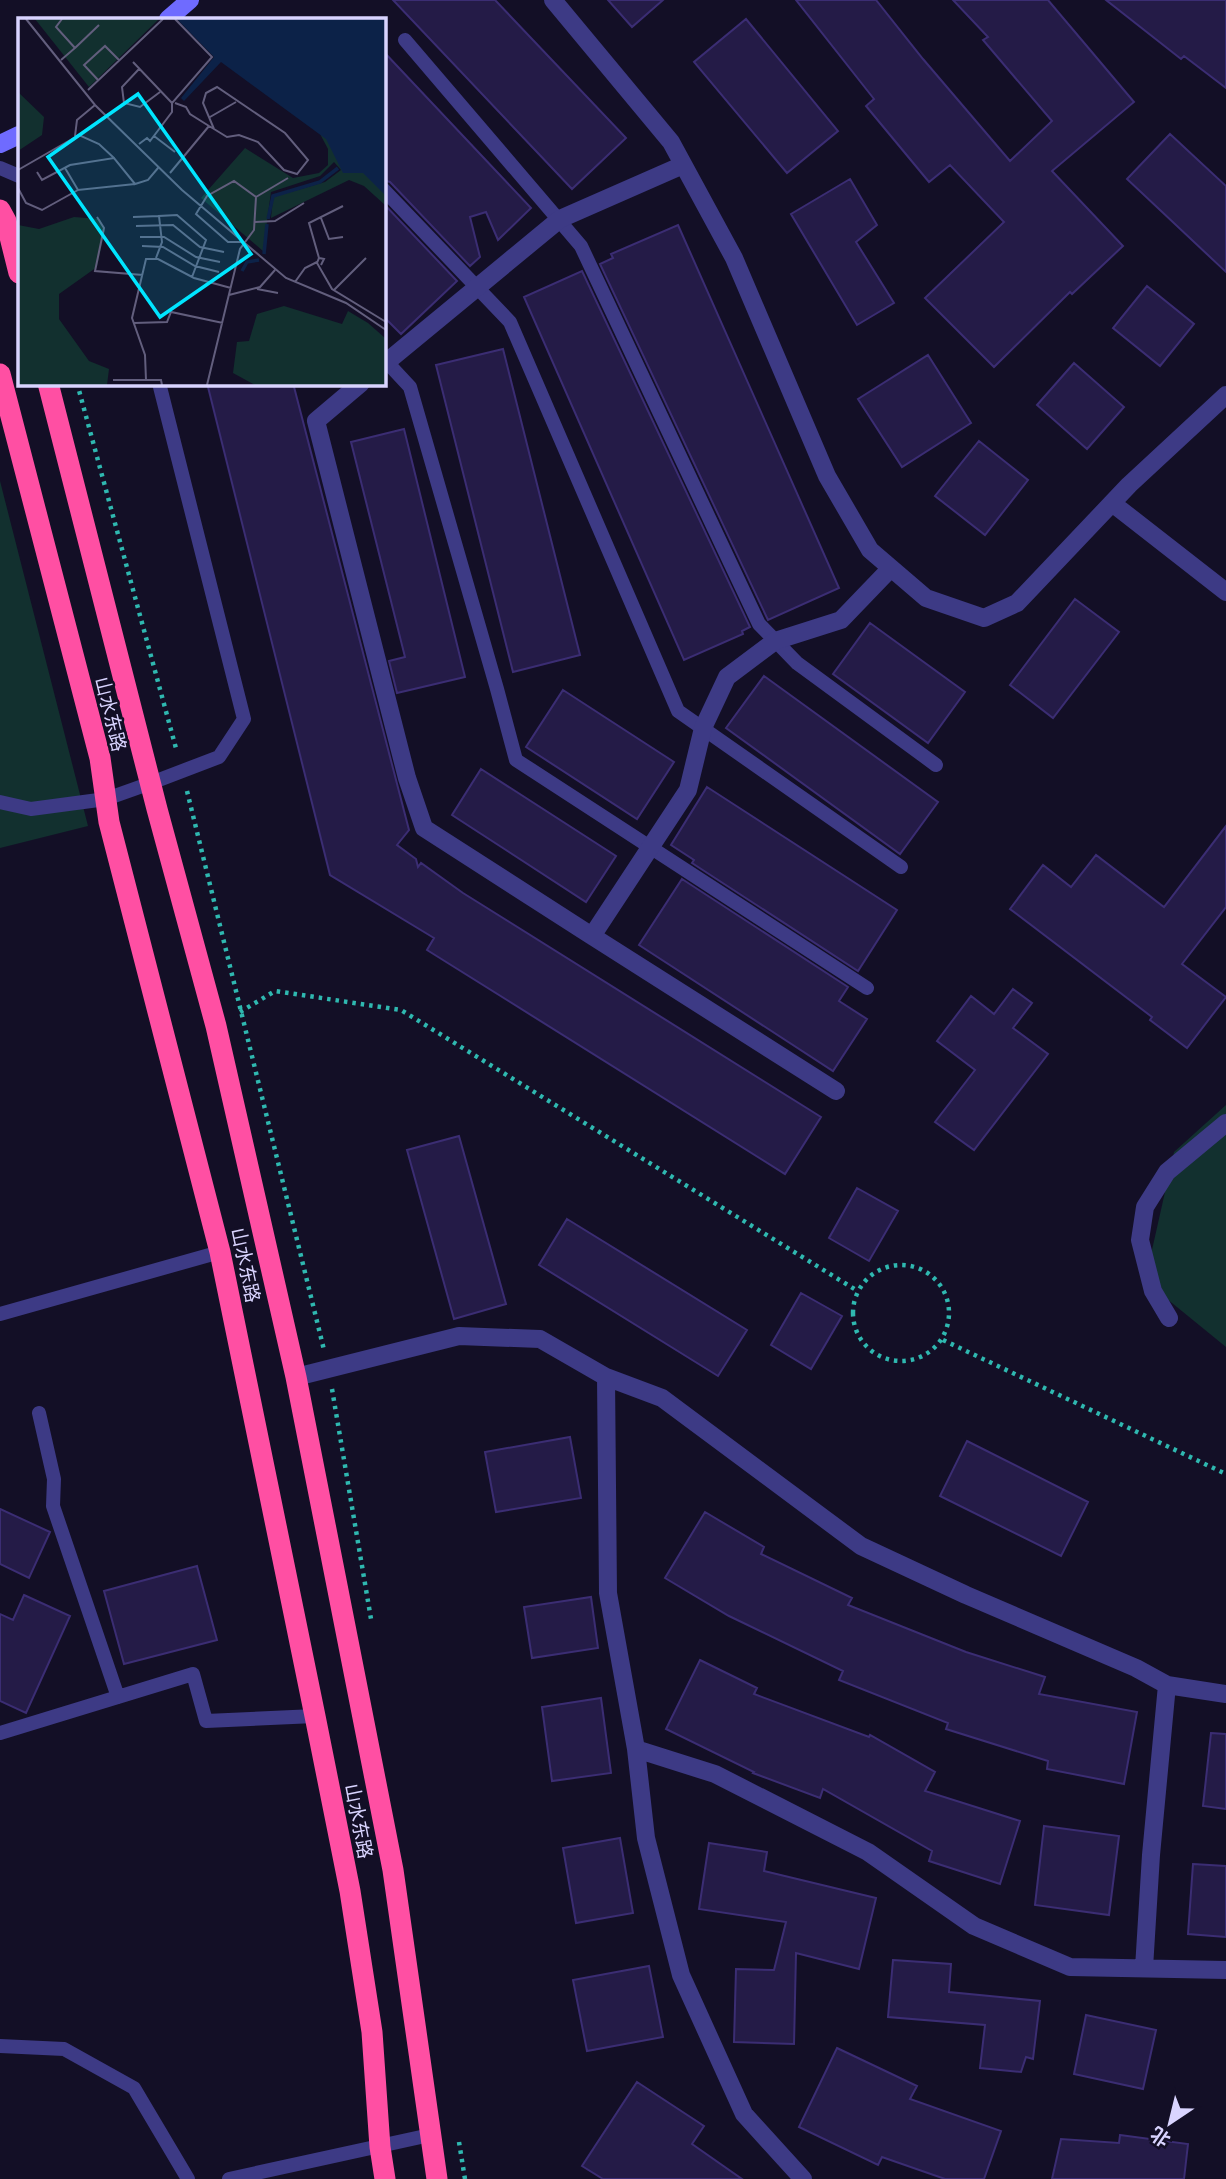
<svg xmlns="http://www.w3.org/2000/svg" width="1226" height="2179" font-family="Barlow,'Noto Sans SC',sans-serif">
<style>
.green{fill:#12302f}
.building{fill:#241b47;stroke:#3b2d73;stroke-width:2}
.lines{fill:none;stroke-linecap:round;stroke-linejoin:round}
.path{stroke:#2fb8b0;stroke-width:4.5;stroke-dasharray:3.5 5;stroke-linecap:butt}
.lane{stroke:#3d3a85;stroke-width:14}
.street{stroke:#3d3a85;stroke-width:18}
.secondary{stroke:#6f6bff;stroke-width:18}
.highway{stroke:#ff4fa3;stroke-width:21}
.labels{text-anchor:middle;stroke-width:5;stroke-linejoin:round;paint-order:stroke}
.street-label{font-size:19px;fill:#d9d4ff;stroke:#130f26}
.inset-river{fill:none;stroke:#0c2248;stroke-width:3.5}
.inset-road{fill:none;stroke:#625e7d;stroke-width:2}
.view{fill:#00e5ff;fill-opacity:0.15;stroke:#00e5ff;stroke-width:3.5}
.inset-edge{fill:none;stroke:#d9d4ff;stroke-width:3.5}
</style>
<rect width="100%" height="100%" fill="#130f26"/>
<path class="green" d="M0 481 88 826 0 848Z
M1226 1105V1347L1145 1281 1174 1152Z"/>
<path class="building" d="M393 0H495L626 138 572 189Z
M608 0H663L632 27Z
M796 0H876L923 59 1010 161 1052 121 983 40 988 37 953 0H1048L1134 102 1052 171 1123 246 1072 294 1070 292 994 367 925 298 1004 222 950 165 929 182 866 106 874 99Z
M1106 0H1226V88L1184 56 1181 59Z
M746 19 838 131 787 173 694 62Z
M383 51 531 208 498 240 486 212 470 217 480 257 470 266 390 182 383 180Z
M1170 134 1226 186V272L1127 179Z
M850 179 877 225 856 242 894 303 857 325 791 214Z
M383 203 457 281 401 334 383 316Z
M678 225 839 588 768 620 600 264 613 258 611 254Z
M582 271 750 627 742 631 743 634 684 660 524 297Z
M1147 286 1194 324 1160 366 1113 328Z
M503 349 580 655 513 672 436 365Z
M928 355 971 423 902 467 858 399Z
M1074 363 1124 407 1087 449 1037 405Z
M207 383H293L409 830 397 845 416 859 418 867 421 863 463 893 821 1117 785 1174 427 950 434 938 330 875Z
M404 429 465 677 397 693 389 661 405 657 351 442Z
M979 441 1028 480 985 535 935 496Z
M1075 599 1119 632 1053 718 1010 685Z
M870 623 965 692 928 743 833 674Z
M764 676 938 802 900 854 726 728Z
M563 690 674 762 637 819 526 747Z
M481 769 616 856 586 902 452 815Z
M707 787 897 910 858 971 692 863 694 860 671 845Z
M1226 826V907L1182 964 1226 997 1187 1048 1150 1020 1152 1017 1010 909 1043 865 1071 887 1096 855 1164 907Z
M682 879 848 987 839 1001 867 1019 833 1071 639 945Z
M1013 989 1032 1003 1013 1028 1048 1054 974 1150 935 1122 975 1070 937 1041 971 996 994 1014Z
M459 1136 506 1304 454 1319 407 1150Z
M857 1188 898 1211 869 1261 829 1238Z
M567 1219 747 1330 718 1376 539 1265Z
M801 1293 842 1316 811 1369 771 1345Z
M570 1437 581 1498 496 1512 485 1452Z
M967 1441 1088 1502 1061 1556 940 1496Z
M0 1509 50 1532 29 1578 0 1564Z
M705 1512 764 1547 761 1554 852 1598 848 1605 966 1652 1045 1677 1039 1694 1137 1712 1124 1784 1047 1769 1048 1761 946 1729 948 1723 839 1680 843 1671 729 1616 665 1578Z
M197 1566 217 1640 124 1664 104 1591Z
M24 1595 70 1616 26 1713 0 1701V1614L13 1620Z
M591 1597 598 1648 532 1658 524 1607Z
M700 1660 757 1688 754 1694 869 1737 870 1735 935 1772 925 1791 1020 1821 1000 1884 929 1861 932 1851 823 1789 820 1798 753 1773 754 1772 666 1729Z
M601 1698 611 1773 552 1781 542 1707Z
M1211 1733 1226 1734V1809L1203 1806Z
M1044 1826 1119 1836 1109 1915 1035 1905Z
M620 1838 633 1913 576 1923 563 1848Z
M709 1843 767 1852 764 1871 876 1898 859 1969 796 1953 794 2044 734 2042 736 1969 774 1970 786 1922 699 1909Z
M1193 1864 1226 1866V1937L1188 1934Z
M893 1960 951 1964 949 1992 1040 2001 1033 2059 1026 2057 1021 2072 980 2068 985 2025 888 2017Z
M649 1966 663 2037 587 2051 573 1980Z
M1086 2015 1156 2030 1143 2089 1074 2074Z
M837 2048 917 2086 910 2099 1001 2131 984 2179H945L882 2157 878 2165 799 2127Z
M637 2082 704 2126 692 2144 742 2179H603L582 2166Z
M1120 2135 1188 2144 1184 2179H1052L1061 2139 1119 2143Z"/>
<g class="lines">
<path class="path" d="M77 383 177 752
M187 791 324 1350
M240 1012 275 991 401 1010 856 1290
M853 1313a48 48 0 1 1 96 0a48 48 0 1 1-96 0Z
M943 1340 1226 1474
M332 1389 371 1619
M459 2142 465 2179"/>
<path class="lane" d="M405 40 581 246 759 624 797 663 936 765
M0 168 19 176
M383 189 510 322 678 711 901 867
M383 358 410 387 497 689 516 760 867 988
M0 802 31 809 106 799 151 783 219 757 244 719 159 383
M0 1314 220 1252
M39 1413 54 1479 53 1506 118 1697
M0 1733 193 1674 206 1721 315 1716
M0 2046 64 2049 134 2088 188 2179
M229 2179 430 2135"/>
<path class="street" d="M553 0 671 142 734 258 827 476 870 550 926 598 984 618 1017 603 1129 485 1226 395
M383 365 560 219 683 165
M361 383 316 421 407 778 424 828 592 936 688 790 703 728 727 677 775 641 841 620 891 568
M1112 503 1226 592
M592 936 836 1091
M1169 1318 1153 1291 1140 1240 1145 1207 1167 1172 1226 1123
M296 1377 459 1336 540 1339 606 1377 608 1593 636 1749 715 1774 868 1852 974 1926 1070 1967 1226 1970
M606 1377 662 1398 861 1546 966 1595 1136 1668 1167 1685 1151 1855 1144 1968
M1167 1685 1226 1694
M636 1749 646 1838 681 1975 744 2114 803 2179"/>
<path class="secondary" d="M168 19 190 0
M0 144 19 135"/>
<path class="highway" d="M0 210 6 221 19 273
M0 374 100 758 109 822 220 1252 315 1716 350 1891 372 2032 380 2147 385 2179
M48 383 157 809 216 1026 296 1377 393 1870 437 2179"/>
</g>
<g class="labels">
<g class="street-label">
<text transform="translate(111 714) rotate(76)" y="7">山水东路</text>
<text transform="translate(246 1265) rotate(78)" y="7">山水东路</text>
<text transform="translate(359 1821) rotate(79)" y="7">山水东路</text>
</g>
</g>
<g transform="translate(18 18)">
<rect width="368" height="368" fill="#130f26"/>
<path d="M17 1H141L71 69ZM367 1V187L346 168 331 162 253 200 255 179 307 164 323 152 316 144 302 158 253 174 245 233 183 180 227 130 275 160 301 155 310 147V131L301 114ZM0 74 26 99 24 117 0 133ZM56 199 82 201 87 212 79 249 41 276V301L71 343 91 351 89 367H0V207L21 211ZM266 288 324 306 330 293 350 305 367 320V367H237L215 355 219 324 231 323 239 296Z" fill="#12302f"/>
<path d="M159 1H367V177L345 155H325L308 121 203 44 166 83 163 80 196 39Z" fill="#0c2248"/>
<path class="inset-river" d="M250 201 255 178 302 164 320 150M246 236 249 206M224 253 229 244 241 242"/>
<path class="inset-road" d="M8 1 77 87 164 172 268 260 328 285 368 312M57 30 81 7M43 42 57 30 38 9 44 1M115 44 154 85M121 51 104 69 106 85 122 89 142 74M81 63 66 47 87 28 102 43M70 72 145 1M157 85 168 89 172 96 191 108 196 111 209 119 221 117 240 124 266 152 279 156 290 142 267 115 199 69 188 75 185 85 196 111M192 99 218 84M57 118 59 102 77 87M136 118 157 134M121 126 129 120 132 123 154 94V85L194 39 157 1M47 150 60 172 117 166M0 152 61 117 81 126 96 140M19 154 24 162 52 147 96 140 117 166 130 162 140 150M152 155 191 108M0 170 8 185 24 192 60 172M238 179 270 160M79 199 86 210 77 253 125 257M115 199 141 198M303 200 311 221 325 219M237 204 257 203 286 185M118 208 155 207 182 229 206 234M122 219H146L178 239 202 244M124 228 145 229 177 248 201 254M138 240 144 224 141 198 159 197 188 222 174 259M301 240 291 205 325 188M303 247 306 241 301 240 299 245 314 271 368 304M277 264 287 250 299 244M239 271 260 275M316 272 348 240M211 277 242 269 257 252M116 305 149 304 153 294 205 305M95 362H128M144 367 143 362H128L127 337 114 300 128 241H140L176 260 213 270M189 367 222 231 236 212 238 179 216 163 189 178 178 196 210 224H224"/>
<path class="view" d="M120 76 233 236 142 299 30 139Z"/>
<rect width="368" height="368" class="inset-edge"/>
</g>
<g transform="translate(1170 2123) rotate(215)" stroke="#130f26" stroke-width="5" paint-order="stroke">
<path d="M0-5L12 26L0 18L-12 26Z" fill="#d9d4ff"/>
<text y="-10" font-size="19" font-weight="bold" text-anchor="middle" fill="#d9d4ff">北</text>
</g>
</svg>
